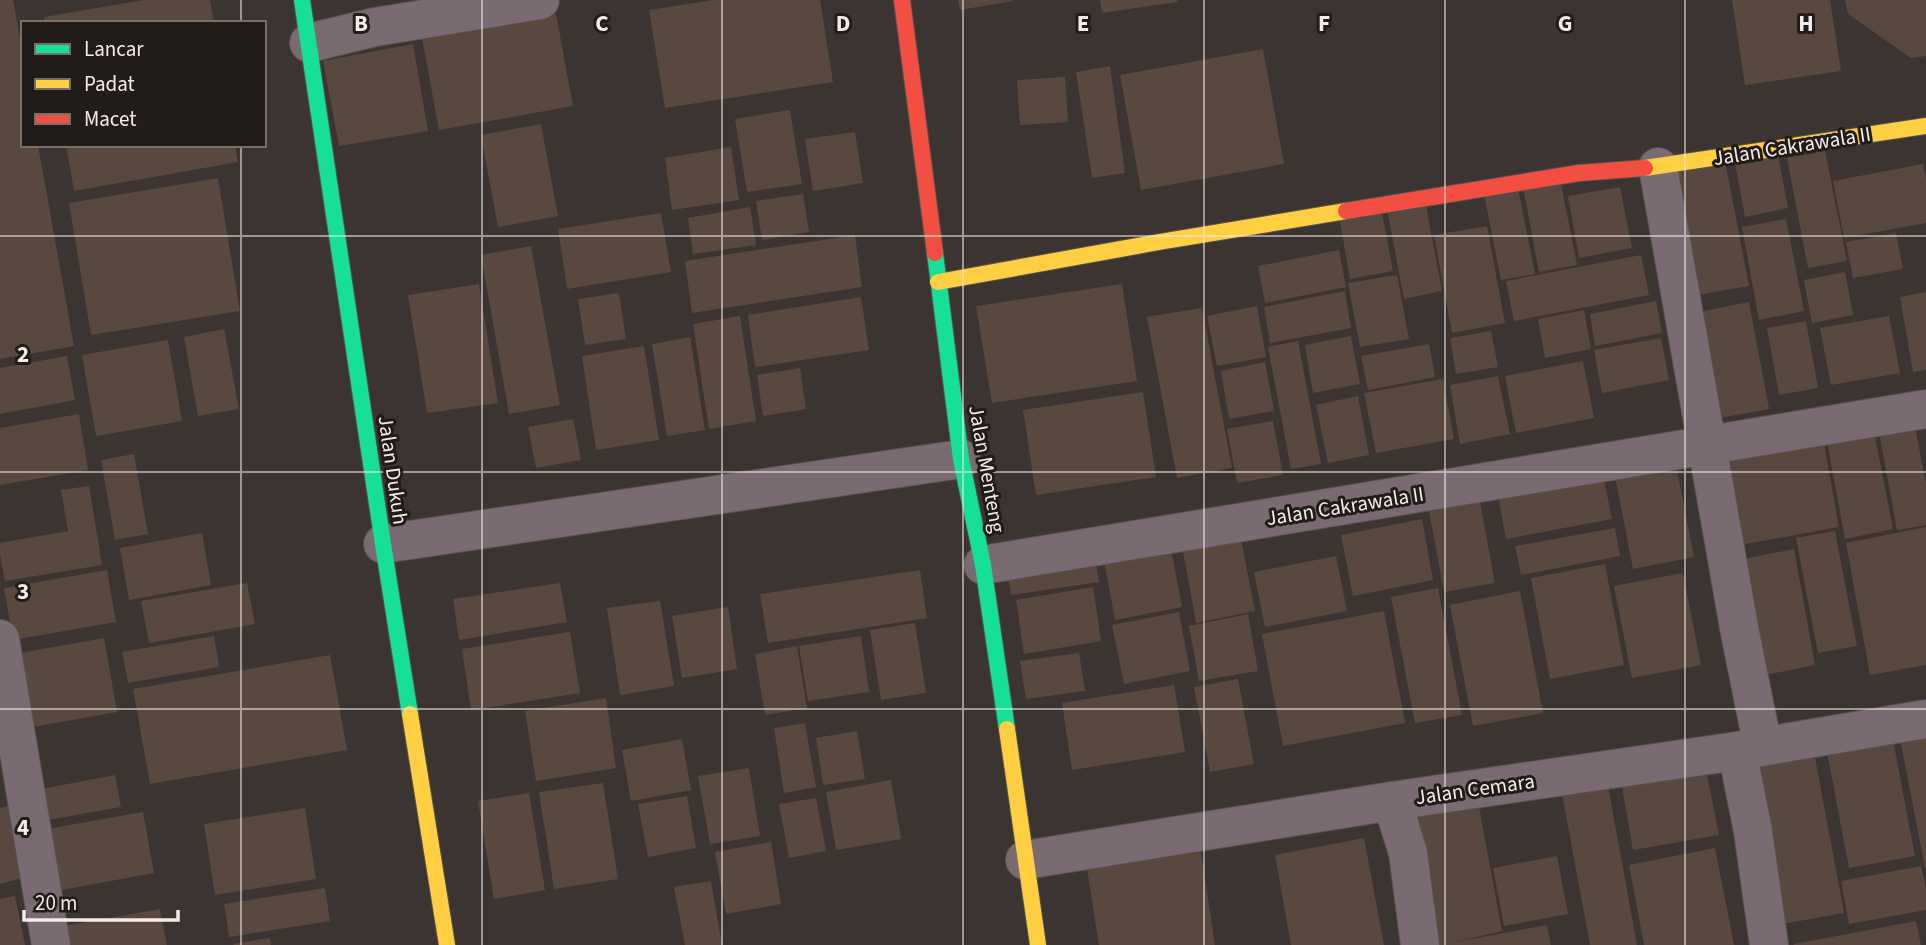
<svg xmlns="http://www.w3.org/2000/svg" width="1926" height="945" font-family="'Source Sans 3',sans-serif">
<style>
.building{fill:#594840}
.lines{fill:none;stroke-linecap:round;stroke-linejoin:round}
.street-casing{stroke:#58524e;stroke-width:40}
.fast-casing{stroke:#58524e;stroke-width:18}
.slow-casing{stroke:#58524e;stroke-width:18}
.jam-casing{stroke:#58524e;stroke-width:18}
.street{stroke:#796b71;stroke-width:38}
.fast{stroke:#16e098;stroke-width:16}
.slow{stroke:#ffcf43;stroke-width:16}
.jam{stroke:#f24e42;stroke-width:16}
.grid{fill:none;stroke:#f3ebe7;stroke-width:2;stroke-opacity:0.55}
.labels{text-anchor:middle;stroke-width:6;stroke-linejoin:round;paint-order:stroke}
.street-label{font-size:21px;fill:#f3ebe7;stroke:#221c19}
.grid-label{font-size:23px;text-anchor:middle;font-weight:bold;fill:#f3ebe7;stroke:#221c19;stroke-width:6;stroke-linejoin:round;paint-order:stroke}
</style>
<rect width="100%" height="100%" fill="#3b3430"/>
<path class="building" d="M0 0H13L23 54V145H38L74 346 0 359Z
M144 0H210L214 23H45L44 17Z
M714 0H820L833 82 665 108 649 10Z
M958 0H1013V1L960 10Z
M1100 0H1177V2L1102 13Z
M1732 0H1830L1841 71 1745 85Z
M1845 0H1926V56L1911 58 1848 14Z
M556 14 573 106 439 130 422 38Z
M413 44 428 131 339 146 323 61Z
M1263 49 1284 164 1141 190 1120 75Z
M1110 66 1125 173 1092 178 1076 72Z
M1065 77 1068 122 1020 125 1017 80Z
M790 110 802 184 747 192 735 119Z
M541 124 558 216 498 227 481 135Z
M855 132 863 183 813 191 805 139Z
M66 145H235L238 162 74 191Z
M731 147 739 200 672 210 665 158Z
M1825 151 1847 261 1808 268 1787 158Z
M1778 155 1788 208 1745 217 1735 164Z
M1725 161 1749 286 1686 297 1662 172Z
M1923 164 1926 178V223L1844 238 1833 181Z
M218 178 240 311 91 335 69 203Z
M1560 179 1577 265 1539 272 1523 186Z
M1620 187 1632 248 1579 258 1568 196Z
M1518 188 1535 274 1501 280 1484 194Z
M803 194 809 232 762 240 756 201Z
M1426 206 1442 291 1404 299 1388 214Z
M750 207 756 245 693 254 688 218Z
M661 213 671 272 567 289 558 229Z
M1382 213 1393 271 1350 279 1340 221Z
M1786 219 1804 311 1759 320 1742 227Z
M1487 226 1505 323 1452 333 1434 235Z
M1896 233 1903 269 1853 278 1846 242Z
M855 235 862 287 692 313 685 261Z
M531 246 560 405 509 414 481 255Z
M1339 250 1346 287 1265 303 1258 266Z
M1641 255 1649 295 1514 321 1506 281Z
M1845 272 1853 315 1812 323 1804 280Z
M1397 275 1409 339 1360 347 1348 283Z
M479 284 498 403 427 413 408 295Z
M1122 284 1137 381 992 403 976 306Z
M1345 291 1351 328 1270 343 1264 307Z
M1926 292V370L1913 372 1900 297Z
M619 293 626 339 585 345 578 299Z
M861 297 869 350 755 367 748 315Z
M1656 301 1662 333 1595 346 1590 314Z
M1749 302 1769 409 1714 419 1694 313Z
M1257 306 1266 357 1217 366 1207 316Z
M1202 308 1232 468 1177 478 1147 317Z
M1584 310 1591 349 1545 358 1538 319Z
M740 316 756 421 709 429 693 324Z
M1889 316 1900 373 1831 385 1820 328Z
M1806 321 1818 388 1779 395 1767 328Z
M224 329 239 409 198 416 184 337Z
M1491 331 1498 367 1456 374 1450 338Z
M1351 336 1360 384 1313 393 1305 345Z
M690 337 705 430 667 436 652 344Z
M1661 338 1669 380 1602 393 1594 350Z
M168 340 182 421 96 436 82 355Z
M1298 341 1321 464 1291 469 1268 347Z
M1429 344 1435 377 1368 390 1361 356Z
M644 346 659 440 596 450 582 356Z
M67 356 75 400 0 414V368Z
M1583 361 1594 418 1516 433 1505 376Z
M1265 362 1274 411 1229 419 1221 371Z
M800 368 806 409 763 416 757 375Z
M1498 376 1510 434 1460 444 1450 385Z
M1443 379 1454 439 1376 453 1364 393Z
M1143 392 1156 477 1036 495 1023 410Z
M1358 396 1369 455 1328 463 1316 405Z
M79 414 88 470 0 485V428Z
M1913 415 1926 485V525L1897 530 1877 421Z
M573 419 581 460 536 468 528 427Z
M1273 421 1283 475 1237 483 1227 429Z
M1872 421 1893 529 1845 539 1825 430Z
M1823 439 1839 527 1735 546 1718 459Z
M134 454 148 534 115 540 101 460Z
M1674 454 1694 557 1633 569 1613 466Z
M1601 465 1612 519 1506 539 1496 484Z
M89 486 102 565 5 581 0 555V543L68 531 61 490Z
M1478 491 1495 583 1444 592 1427 500Z
M1422 519 1433 580 1353 596 1341 535Z
M1238 523 1255 611 1196 623 1180 534Z
M1926 527V665L1870 675 1846 543Z
M1615 528 1620 556 1521 575 1515 546Z
M1835 531 1857 646 1818 653 1796 538Z
M202 533 211 585 129 600 120 548Z
M1169 538 1182 607 1115 620 1102 550Z
M1794 549 1815 665 1750 678 1728 562Z
M1094 550 1099 582 1011 595 1006 563Z
M1336 556 1347 611 1265 627 1254 572Z
M1605 564 1624 665 1550 679 1531 578Z
M107 570 116 622 13 640 4 588Z
M920 570 927 618 768 643 760 594Z
M1683 573 1701 665 1632 678 1614 586Z
M247 583 255 624 149 643 141 601Z
M560 583 567 622 459 640 453 599Z
M1093 587 1101 641 1024 654 1016 600Z
M1438 588 1462 715 1415 723 1391 597Z
M1520 591 1543 713 1473 726 1450 605Z
M660 601 674 686 620 695 607 608Z
M728 607 737 669 682 678 672 616Z
M1384 611 1405 723 1283 746 1262 634Z
M1179 612 1190 671 1124 684 1112 625Z
M1248 614 1258 671 1199 681 1189 626Z
M915 623 926 693 881 700 870 630Z
M570 632 580 693 471 710 462 649Z
M214 636 219 667 128 683 122 652Z
M861 636 869 692 808 701 799 646Z
M104 638 117 712 33 727 20 653Z
M797 646 807 708 765 715 755 654Z
M1079 653 1085 691 1026 699 1020 661Z
M330 655 347 750 150 784 133 689Z
M1238 679 1254 764 1210 772 1194 687Z
M1174 685 1185 752 1072 770 1062 703Z
M606 698 616 768 536 781 525 711Z
M805 723 816 787 784 793 774 728Z
M1926 728V868H1925L1899 733Z
M857 731 865 779 823 785 816 738Z
M682 739 691 790 631 801 622 750Z
M1893 740 1915 856 1849 868 1827 752Z
M1814 752 1844 913 1771 926 1742 765Z
M1705 765 1719 835 1633 850 1621 781Z
M749 768 760 836 710 844 698 776Z
M115 775 121 807 42 821 36 790Z
M891 780 901 839 836 850 826 792Z
M603 783 618 879 554 889 539 792Z
M1608 786 1637 945H1590L1562 794Z
M1476 791 1502 931 1455 942 1547 925 1551 945H1438L1404 804Z
M529 793 545 890 494 899 478 801Z
M687 796 696 848 648 857 638 804Z
M816 798 826 851 789 858 779 804Z
M12 805 30 876 0 884V808Z
M305 808 316 879 215 895 204 824Z
M143 812 154 873 51 892 41 830Z
M1364 838 1384 945H1291L1275 855Z
M771 842 781 904 726 914 715 852Z
M1715 848 1734 945H1644L1629 865Z
M1201 852 1215 945H1099L1087 869Z
M1557 856 1568 914 1504 926 1493 868Z
M1921 866 1926 889V910L1849 924 1841 881Z
M711 881 722 945H685L674 887Z
M325 888 330 921 229 937 224 904Z
M15 896 25 945H0V899Z
M160 909 167 945H56L53 928Z
M1916 921 1921 945H1794V944Z
M270 938 271 945H234L233 944Z"/>
<g class="lines">
<g class="street-casing">
<path id="street" d="M309 43 375 27 540 0
M1658 167 1740 633 1763 747
M383 544 961 459
M983 565 1926 409
M0 639 51 945
M1737 751 1753 831 1769 945
M1392 801 1408 853 1420 945
M1025 860 1392 801 1737 751 1926 719"/>
</g>
<g class="fast-casing">
<path id="fast" d="M302 0 383 544 410 714
M935 253 961 459 983 565 1007 729"/>
</g>
<g class="slow-casing">
<path id="slow" d="M1645 168 1926 126
M938 282 1159 242 1346 211
M410 714 447 945
M1007 729 1038 945"/>
</g>
<g class="jam-casing">
<path id="jam" d="M902 0 935 253
M1346 211 1579 173 1645 168"/>
</g>
<use href="#street" class="street"/>
<use href="#fast" class="fast"/>
<use href="#slow" class="slow"/>
<use href="#jam" class="jam"/>
</g>
<path class="grid" d="M241 0V23M482 0V945M722 0V945M963 0V945M1204 0V945M1445 0V945M1685 0V945M241 145V945M0 236H1926M0 472H1926M0 709H1926"/>
<g class="labels">
<g class="street-label">
<text transform="translate(1792 146) rotate(-9)" y="7">Jalan Cakrawala II</text>
<text transform="translate(987 469) rotate(80)" y="7">Jalan Menteng</text>
<text transform="translate(393 470) rotate(82)" y="7">Jalan Dukuh</text>
<text transform="translate(1345 506) rotate(-9)" y="7">Jalan Cakrawala II</text>
<text transform="translate(1475 789) rotate(-8)" y="7">Jalan Cemara</text>
</g>
</g>
<g class="grid-label">
<text x="361" y="31">B</text>
<text x="602" y="31">C</text>
<text x="843" y="31">D</text>
<text x="1083" y="31">E</text>
<text x="1324" y="31">F</text>
<text x="1565" y="31">G</text>
<text x="1806" y="31">H</text>
<text x="23" y="362">2</text>
<text x="23" y="599">3</text>
<text x="23" y="835">4</text>
</g>
<rect x="21" y="21" width="245" height="126" fill="#221c19" stroke="#766f6b" stroke-width="2"/>
<rect x="35" y="44" width="35" height="10" fill="#16e098" stroke="#766f6b" stroke-width="2"/>
<text x="84" y="56" font-size="21" fill="#f3ebe7">Lancar</text>
<rect x="35" y="79" width="35" height="10" fill="#ffcf43" stroke="#766f6b" stroke-width="2"/>
<text x="84" y="91" font-size="21" fill="#f3ebe7">Padat</text>
<rect x="35" y="114" width="35" height="10" fill="#f24e42" stroke="#766f6b" stroke-width="2"/>
<text x="84" y="126" font-size="21" fill="#f3ebe7">Macet</text>
<path d="M24 910v10h154v-10" fill="none" stroke="#f3ebe7" stroke-width="3.5"/>
<text x="35" y="910" font-size="21" fill="#f3ebe7" stroke="#221c19" stroke-width="5" paint-order="stroke">20 m</text>
</svg>
